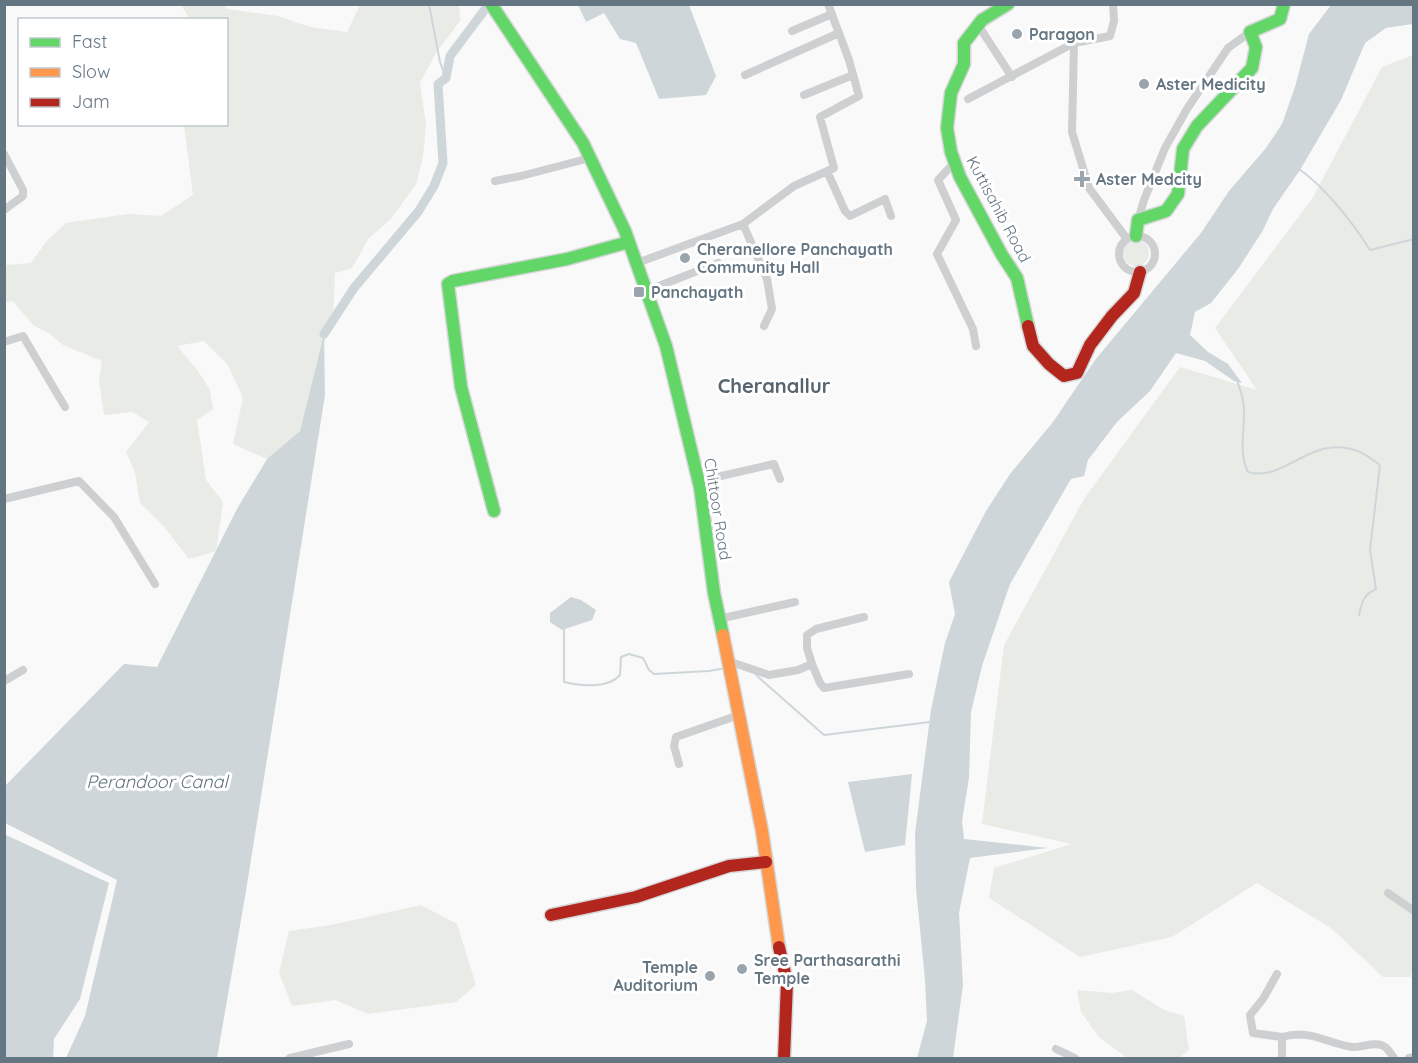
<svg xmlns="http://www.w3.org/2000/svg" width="1418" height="1063" font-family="Quicksand,sans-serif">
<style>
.green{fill:#e8ebe6}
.water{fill:#ced6d9}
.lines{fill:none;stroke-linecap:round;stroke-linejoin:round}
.stream{stroke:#ced6d9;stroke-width:2}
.canal{stroke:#ced6d9;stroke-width:9}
.fast-casing{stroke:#d5d6d7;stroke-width:15}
.slow-casing{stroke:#d5d6d7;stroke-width:15}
.jam-casing{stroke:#d5d6d7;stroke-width:15}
.street{stroke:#cecfd0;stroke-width:8}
.fast{stroke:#63d668;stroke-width:12}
.slow{stroke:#ff974d;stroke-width:12}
.jam{stroke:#b3261e;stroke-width:12}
.poi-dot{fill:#99a4ac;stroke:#fff;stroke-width:2}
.labels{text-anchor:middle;stroke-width:6;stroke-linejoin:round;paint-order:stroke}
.poi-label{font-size:16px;font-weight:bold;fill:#657683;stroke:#fff;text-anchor:start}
.street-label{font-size:16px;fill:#657683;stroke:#fff}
.water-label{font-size:18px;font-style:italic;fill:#60757c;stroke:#fff}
.quarter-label{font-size:20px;font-weight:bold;fill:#57646e;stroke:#fff}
</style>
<rect width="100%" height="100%" fill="#f9f9f9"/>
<path class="green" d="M181 5H224L227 9 278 16 310 27 347 32 360 5H459L460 21 436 53 420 83 426 124 423 157 416 184 391 219 369 238 352 268 335 273 333 320 318 358 300 431 267 459 233 444 243 398 228 365 204 341 177 346 198 371 210 390 213 409 197 420 206 480 223 502 216 551 189 559 166 529 140 503 135 472 126 452 149 422 132 412 104 415 99 380 102 361 63 345 50 334 33 325 13 301 5 302V265L31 263 46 242 66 223 128 214 161 216 193 195 184 125 226 124V20L190 19Z
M1413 55 1414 968 1410 977H1383L1331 928 1257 883 1172 937 1080 957 989 898 994 868 1072 844 982 824 1004 645 1084 499 1180 367 1257 390 1215 328 1312 199 1382 67Z
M1123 253a13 13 0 1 1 26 0a13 13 0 1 1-26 0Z
M421 905 457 924 476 985 456 1002 368 1014 336 1000 292 1006 279 973 289 931 331 925Z
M1077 990 1112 993 1132 990 1164 1010 1184 1016 1189 1050 1179 1058H1127L1099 1037 1081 1012Z"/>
<path class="water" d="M578 5H689L716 76 706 95 659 99 636 43 620 39 604 13 586 22Z
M1331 5H1413V24L1386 28 1365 43 1341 100 1300 170 1273 209 1262 232 1238 269 1211 303 1195 312 1190 335 1208 352 1228 364 1242 383 1234 381 1205 361 1176 353 1150 391 1117 422 1088 460 1084 476 1071 479 1010 584 982 666 971 712 969 778 962 821 964 839 1048 848 970 858 959 913 963 985 953 1058H917L927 1021 925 980 916 888 915 833 931 710 945 643 955 614 949 582 986 511 1010 474 1053 422 1095 360 1201 233 1229 191 1266 148 1282 124 1295 87 1309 34Z
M324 334 325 395 246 891 217 1058H66L85 1016 117 880 5 823V786L124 664 157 667 237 509 267 459 300 431Z
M571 597 581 600 596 610 592 620 562 630 550 622V613Z
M912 774 905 845 865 852 848 782Z
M4 834 109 883 80 999 54 1039 53 1058H5Z"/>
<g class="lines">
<path class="stream" d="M429 4 440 62 446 78
M1299 169C1325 187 1353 223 1370 250L1414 239
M1237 380C1240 389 1244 399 1244 409 1245 429 1238 453 1248 472 1286 483 1311 432 1360 452 1367 455 1374 461 1380 465L1370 550 1376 589C1363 595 1362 602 1359 615
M564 627V682C581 686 608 689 620 675L621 657 629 654 643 658 649 670 654 674 709 671 726 668
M756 675 824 735 930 722"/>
<path class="canal" d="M324 334 354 288 418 212 434 186 443 163 438 84 446 78 450 56 489 4"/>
<g class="fast-casing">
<path id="fast" d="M491 4 583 143 625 231 666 346 700 487 714 593 723 635
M1008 4 982 20 964 43V64L951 93 947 128 951 152 960 177 1002 255 1017 278 1028 326
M1136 236 1138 220 1166 211 1178 194 1183 149 1197 126 1252 68 1256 47 1250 32 1280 19 1284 4
M494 511 461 387 448 284 453 281 567 259 629 242"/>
</g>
<g class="slow-casing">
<path id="slow" d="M723 635 762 831 779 947"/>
</g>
<g class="jam-casing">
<path id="jam" d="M1028 326 1033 346 1049 364 1064 376 1077 373 1090 345 1112 316 1134 293 1140 272
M551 915 636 897 729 866 766 862
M779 947 787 982 784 1058"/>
</g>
<path class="street" d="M1113 4 1114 21 1110 36 1074 43 1072 132 1089 188 1127 239
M978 25 1012 77
M792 31 832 14
M745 75 839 33
M804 95 853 75
M968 99 1074 43
M4 154 23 190V196L4 210
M955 162 938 180 956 220 937 254 973 329 976 346
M827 171 845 211 850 216 885 199 891 216
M495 181 521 176 590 158
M1138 220 1144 200 1165 148 1187 109 1228 48 1250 32
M743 224 767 279 772 309 764 326
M1119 254a18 18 0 1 1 36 0a18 18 0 1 1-36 0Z
M637 263 743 224 794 186 834 168 820 117 859 96 849 60 828 4
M646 291 718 263
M4 342 23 336 65 407
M699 481 774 464 780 479
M4 499 79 481 114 517 155 584
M719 619 795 602
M728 661 769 675 798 670 812 664 807 648V635L816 629 864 617
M812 664 820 683 824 688 909 674
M4 681 23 670
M679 764 674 746 676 737 739 715
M1388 893 1414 911
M1277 974 1263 999 1250 1015 1253 1033 1282 1037
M1056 1049 1075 1058
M290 1058 349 1044
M1282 1058V1037C1311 1029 1326 1043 1352 1047 1361 1048 1372 1042 1381 1045 1387 1046 1391 1054 1394 1058
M1409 1058 1414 1057"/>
<use href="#fast" class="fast"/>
<use href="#slow" class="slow"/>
<use href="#jam" class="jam"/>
</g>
<g class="poi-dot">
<circle cx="1017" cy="34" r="6"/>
<circle cx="1144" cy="84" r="6"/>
<path d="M1079 170h6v6h6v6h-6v6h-6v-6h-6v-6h6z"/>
<circle cx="685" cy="258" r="6"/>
<rect x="633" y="286" width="12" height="12" rx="3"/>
<circle cx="742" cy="969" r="6"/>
<circle cx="710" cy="976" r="6"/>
</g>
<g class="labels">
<g class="poi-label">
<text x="1029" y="40">Paragon</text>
<text x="1156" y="90">Aster Medicity</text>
<text x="1096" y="185">Aster Medcity</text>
<text x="697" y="255">Cheranellore Panchayath<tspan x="697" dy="18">Community Hall</tspan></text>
<text x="651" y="298">Panchayath</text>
<text x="754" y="966">Sree Parthasarathi<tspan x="754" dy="18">Temple</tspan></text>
<text x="698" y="973" text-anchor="end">Temple<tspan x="698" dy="18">Auditorium</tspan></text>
</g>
<g class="street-label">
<text transform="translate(999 209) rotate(62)" y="6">Kuttisahib Road</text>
<text transform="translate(718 509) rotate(81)" y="6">Chittoor Road</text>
</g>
<g class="water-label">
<text x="157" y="788">Perandoor Canal</text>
</g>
<g class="quarter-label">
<text x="774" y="393">Cheranallur</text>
</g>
</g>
<rect width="1418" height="1063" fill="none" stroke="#657683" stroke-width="12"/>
<rect x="18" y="18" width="210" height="108" fill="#ffffff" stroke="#c1c8cd" stroke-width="1.5"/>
<rect x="30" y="38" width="30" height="9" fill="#63d668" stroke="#c1c8cd" stroke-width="1.5"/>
<text x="72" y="48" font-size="18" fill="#657683">Fast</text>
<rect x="30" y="68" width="30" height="9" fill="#ff974d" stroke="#c1c8cd" stroke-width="1.5"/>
<text x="72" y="78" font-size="18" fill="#657683">Slow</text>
<rect x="30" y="98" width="30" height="9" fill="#b3261e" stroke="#c1c8cd" stroke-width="1.5"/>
<text x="72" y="108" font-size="18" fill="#657683">Jam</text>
</svg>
